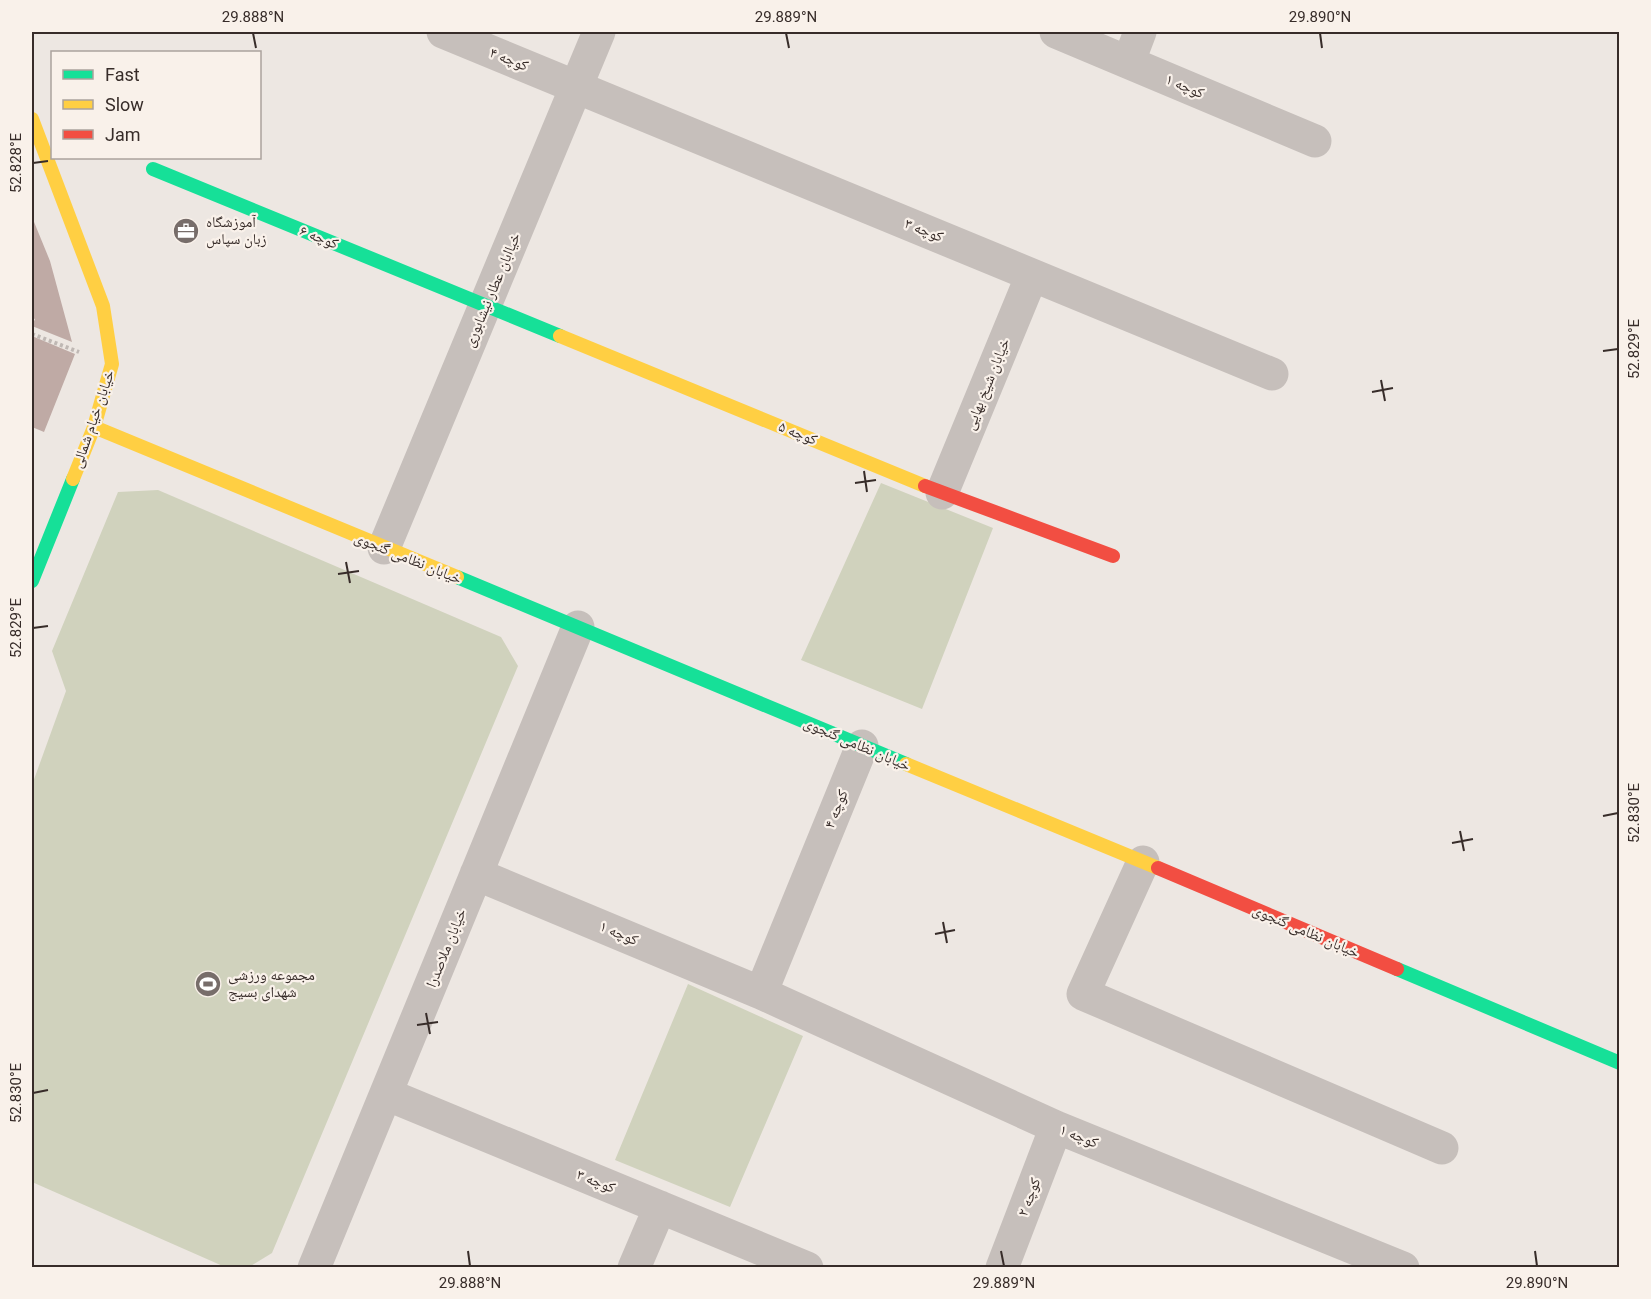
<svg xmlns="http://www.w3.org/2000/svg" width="1651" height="1299" font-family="Roboto,'Noto Naskh Arabic',sans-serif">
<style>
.green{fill:#d0d2bd}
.building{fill:#bfaaa5}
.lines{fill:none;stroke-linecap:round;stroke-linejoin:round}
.path{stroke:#bfb8b4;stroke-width:4;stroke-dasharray:3 3;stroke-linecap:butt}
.street{stroke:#c6bfbb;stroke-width:33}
.fast{stroke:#16e098;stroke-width:14}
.slow{stroke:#ffcf43;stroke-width:14}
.jam{stroke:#f24e42;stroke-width:14}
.ticks{fill:none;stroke:#372c29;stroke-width:2}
.labels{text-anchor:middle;stroke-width:4.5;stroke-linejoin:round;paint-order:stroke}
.street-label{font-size:15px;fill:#372c29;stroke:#f9f1ea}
.poi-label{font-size:15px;fill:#372c29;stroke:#f9f1ea;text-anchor:start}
.neatline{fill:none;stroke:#372c29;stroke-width:2}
.ticks-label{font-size:15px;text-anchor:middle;fill:#372c29}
</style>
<rect width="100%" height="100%" fill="#ede7e2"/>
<path class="green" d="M881 483 993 528 922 709 801 660Z
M158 490 501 637 518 666 272 1253 249 1267H225L32 1182V785L66 691 52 651 118 492Z
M688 984 803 1036 730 1207 615 1160Z"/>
<path class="building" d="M32 217 50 261 72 342 32 326 35 319 32 318Z
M32 336 75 354 44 432 32 427Z"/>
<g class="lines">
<path class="path" d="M32 334 79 352"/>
<path class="street" d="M443 32 1272 374
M1056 32 1315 141
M1129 61 1140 32
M942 493 1032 275
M384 548 599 32
M1143 862 1083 994 1442 1148
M476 874 761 993 1056 1127 1403 1268
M761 993 862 746
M386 1094 807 1268
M314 1268 578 627
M634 1268 660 1207
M1002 1268 1056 1127"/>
<path class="fast" d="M153 169 560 336
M457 577 906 764
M32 581 73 479
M1397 969 1620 1063"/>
<path class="slow" d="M32 119 103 306 112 364 94 427 73 479
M560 336 925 486
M94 427 457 577
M906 764 1158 868"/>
<path class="jam" d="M925 486 1113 556
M1158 868 1397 969"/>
</g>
<path class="ticks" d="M253 33 256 48M786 33 789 48M1320 33 1322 48M33 163 48 161M1603 351 1618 349M1381 380 1385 401M1372 392 1393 388M864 471 867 492M855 483 876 480M346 562 350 583M338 574 359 571M33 628 48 626M1603 816 1618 813M1460 831 1464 851M1452 843 1473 839M943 922 947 943M935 934 955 930M426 1013 430 1034M417 1025 438 1022M33 1093 48 1090M468 1251 470 1266M1001 1251 1004 1266M1535 1251 1537 1266"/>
<defs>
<g id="office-disc" transform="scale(1.35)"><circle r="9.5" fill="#776d6a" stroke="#f9f1ea"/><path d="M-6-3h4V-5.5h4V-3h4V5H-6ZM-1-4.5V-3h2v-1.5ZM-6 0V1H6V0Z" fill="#fff"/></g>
<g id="stadium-disc" transform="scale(1.35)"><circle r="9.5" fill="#776d6a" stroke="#f9f1ea"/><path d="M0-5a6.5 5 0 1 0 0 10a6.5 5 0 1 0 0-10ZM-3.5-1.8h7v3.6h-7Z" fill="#fff"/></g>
</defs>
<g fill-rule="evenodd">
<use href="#office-disc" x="186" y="231"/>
<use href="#stadium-disc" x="208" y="984"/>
</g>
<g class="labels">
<g class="street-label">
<text transform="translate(509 59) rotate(22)" y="5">کوچه ۴</text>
<text transform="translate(1185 86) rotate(23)" y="5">کوچه ۱</text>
<text transform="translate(924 230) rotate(22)" y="5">کوچه ۳</text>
<text transform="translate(319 237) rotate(22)" y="5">کوچه ۶</text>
<text transform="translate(492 290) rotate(-67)" y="5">خیاابان عطار نیشابوری</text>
<text transform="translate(987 384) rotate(-68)" y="5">خیابان شیخ بهایی</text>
<text transform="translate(93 419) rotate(-71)" y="5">خیابان خیام شمالی</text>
<text transform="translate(798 433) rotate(22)" y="5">کوچه ۵</text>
<text transform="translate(408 558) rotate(22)" y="5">خیابان نظامی گنجوی</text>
<text transform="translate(857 744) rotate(23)" y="5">خیابان نظامی گنجوی</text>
<text transform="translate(836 809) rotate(-68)" y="5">کوچه ۴</text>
<text transform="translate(1306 931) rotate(23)" y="5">خیابان نظامی گنجوی</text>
<text transform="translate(619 933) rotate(23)" y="5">کوچه ۱</text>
<text transform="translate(446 948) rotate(-68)" y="5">خیابان ملاصدرا</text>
<text transform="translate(1079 1136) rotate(22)" y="5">کوچه ۱</text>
<text transform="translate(596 1181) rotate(22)" y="5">کوچه ۳</text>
<text transform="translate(1029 1197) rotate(-69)" y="5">کوچه ۲</text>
</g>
<g class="poi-label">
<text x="206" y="227">آموزشگاه<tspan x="206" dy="17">زبان سپاس</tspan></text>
<text x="228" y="980">مجموعه ورزشی<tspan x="228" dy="17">شهدای بسیج</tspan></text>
</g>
</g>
<rect width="1651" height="1299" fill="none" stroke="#f9f1ea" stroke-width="66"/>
<rect x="51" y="51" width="210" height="108" fill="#f9f1ea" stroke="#aba29d" stroke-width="1.5"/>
<rect x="63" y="70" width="30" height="9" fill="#16e098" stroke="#aba29d" stroke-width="1.5"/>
<text x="105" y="81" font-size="18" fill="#372c29">Fast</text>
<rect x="63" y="100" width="30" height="9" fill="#ffcf43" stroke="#aba29d" stroke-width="1.5"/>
<text x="105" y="111" font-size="18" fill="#372c29">Slow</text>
<rect x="63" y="130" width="30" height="9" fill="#f24e42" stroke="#aba29d" stroke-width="1.5"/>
<text x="105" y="141" font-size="18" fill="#372c29">Jam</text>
<rect x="33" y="33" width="1585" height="1233" class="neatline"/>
<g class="ticks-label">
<text x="253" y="22">29.888°N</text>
<text x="786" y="22">29.889°N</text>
<text x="1320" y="22">29.890°N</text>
<text transform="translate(16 163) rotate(-90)" y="5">52.828°E</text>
<text transform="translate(1634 349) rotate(-90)" y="5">52.829°E</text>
<text transform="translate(16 628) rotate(-90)" y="5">52.829°E</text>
<text transform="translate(1634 813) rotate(-90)" y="5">52.830°E</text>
<text transform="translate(16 1093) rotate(-90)" y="5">52.830°E</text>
<text x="470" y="1288">29.888°N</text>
<text x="1004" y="1288">29.889°N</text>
<text x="1537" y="1288">29.890°N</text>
</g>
</svg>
